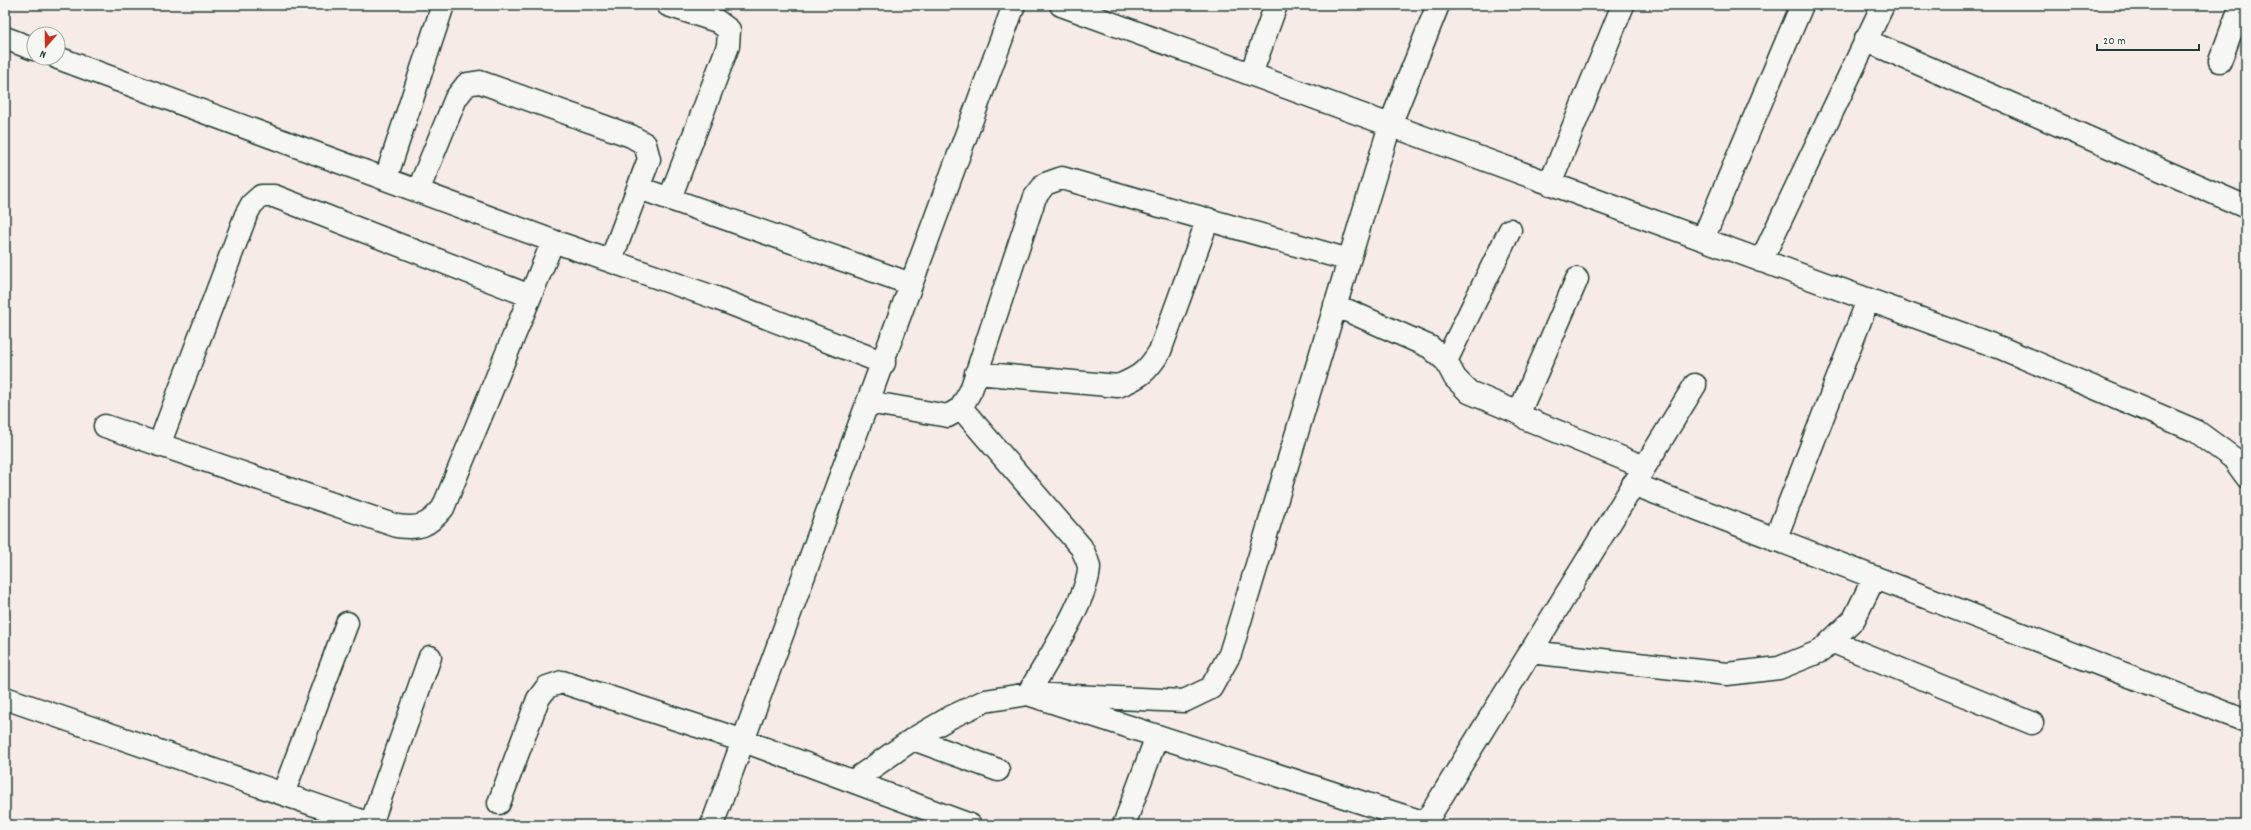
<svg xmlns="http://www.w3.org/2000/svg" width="2251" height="830" font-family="Dekko,sans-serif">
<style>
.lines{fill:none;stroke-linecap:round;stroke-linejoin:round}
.minor-casing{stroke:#1f3d34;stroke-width:25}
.minor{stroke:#f6f6f2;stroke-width:22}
</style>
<rect width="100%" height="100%" fill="#f7ebe7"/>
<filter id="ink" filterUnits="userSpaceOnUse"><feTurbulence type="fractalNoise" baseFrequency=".025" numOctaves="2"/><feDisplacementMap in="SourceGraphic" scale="8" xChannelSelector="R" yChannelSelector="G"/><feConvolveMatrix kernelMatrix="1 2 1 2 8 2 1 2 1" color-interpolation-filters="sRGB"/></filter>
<g filter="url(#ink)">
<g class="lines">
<g class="minor-casing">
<path id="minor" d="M668 5 717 21 729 30 728 46 670 198
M1061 5 2001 348 2196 431 2233 458 2246 476
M5 38 34 49
M1865 40 2246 207
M58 58 553 241 716 298 884 363
M2220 61 2241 5
M1251 74 1276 5
M386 178 443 5
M1550 184 1623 5
M639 188 911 284
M418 191 456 98 467 84 480 82 631 136 645 144 649 159 611 260
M1703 239 1802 5
M1761 261 1883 5
M1577 279 1522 406 1521 414 1527 419 1644 467
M1335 305 1430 347 1446 361 1455 378 1469 392 1521 414
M1446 361 1510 230
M976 373 1118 386C1140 377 1147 372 1160 351L1208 219
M868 402 948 416 961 408 971 390 1035 197 1045 184 1062 178 1349 260
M961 408 1081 547C1084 553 1088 561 1089 567 1089 597 1044 666 1028 694L1425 823
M105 426 397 526C420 529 428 526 443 508L553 241
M159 445 246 215 252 204 261 196H274L530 296
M1633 484 2246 721
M1775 540 1868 300
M1831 641 2032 723
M1530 652 1727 674 1779 668 1821 651 1831 641 1854 619 1874 578
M5 698 373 825
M913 739 998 770
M853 781 913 739 951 717 985 701 1028 694 1184 701 1211 688 1230 654 1390 125 1438 5
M283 794 347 623
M499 803 538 699 547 687 562 682 744 741 970 825
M371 824 430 657
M712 825 1014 5
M1124 825 1157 736
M1424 825 1695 385"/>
</g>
<use href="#minor" class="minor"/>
</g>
</g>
<rect width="2251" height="830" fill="none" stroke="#f6f6f2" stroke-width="20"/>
<rect x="10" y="10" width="2231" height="810" fill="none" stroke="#1f3d34" stroke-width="1.5" filter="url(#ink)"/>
<g transform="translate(46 46) rotate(200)"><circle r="19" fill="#f6f6f2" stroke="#a0aca6"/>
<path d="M0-3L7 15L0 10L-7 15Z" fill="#c8321e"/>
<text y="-6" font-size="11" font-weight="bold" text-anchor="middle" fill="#1f3d34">N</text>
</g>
<path d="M2097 44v6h102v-6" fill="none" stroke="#1f3d34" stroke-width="2"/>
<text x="2103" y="44" font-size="12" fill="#1f3d34" stroke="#f6f6f2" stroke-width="3" paint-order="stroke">20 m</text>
</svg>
